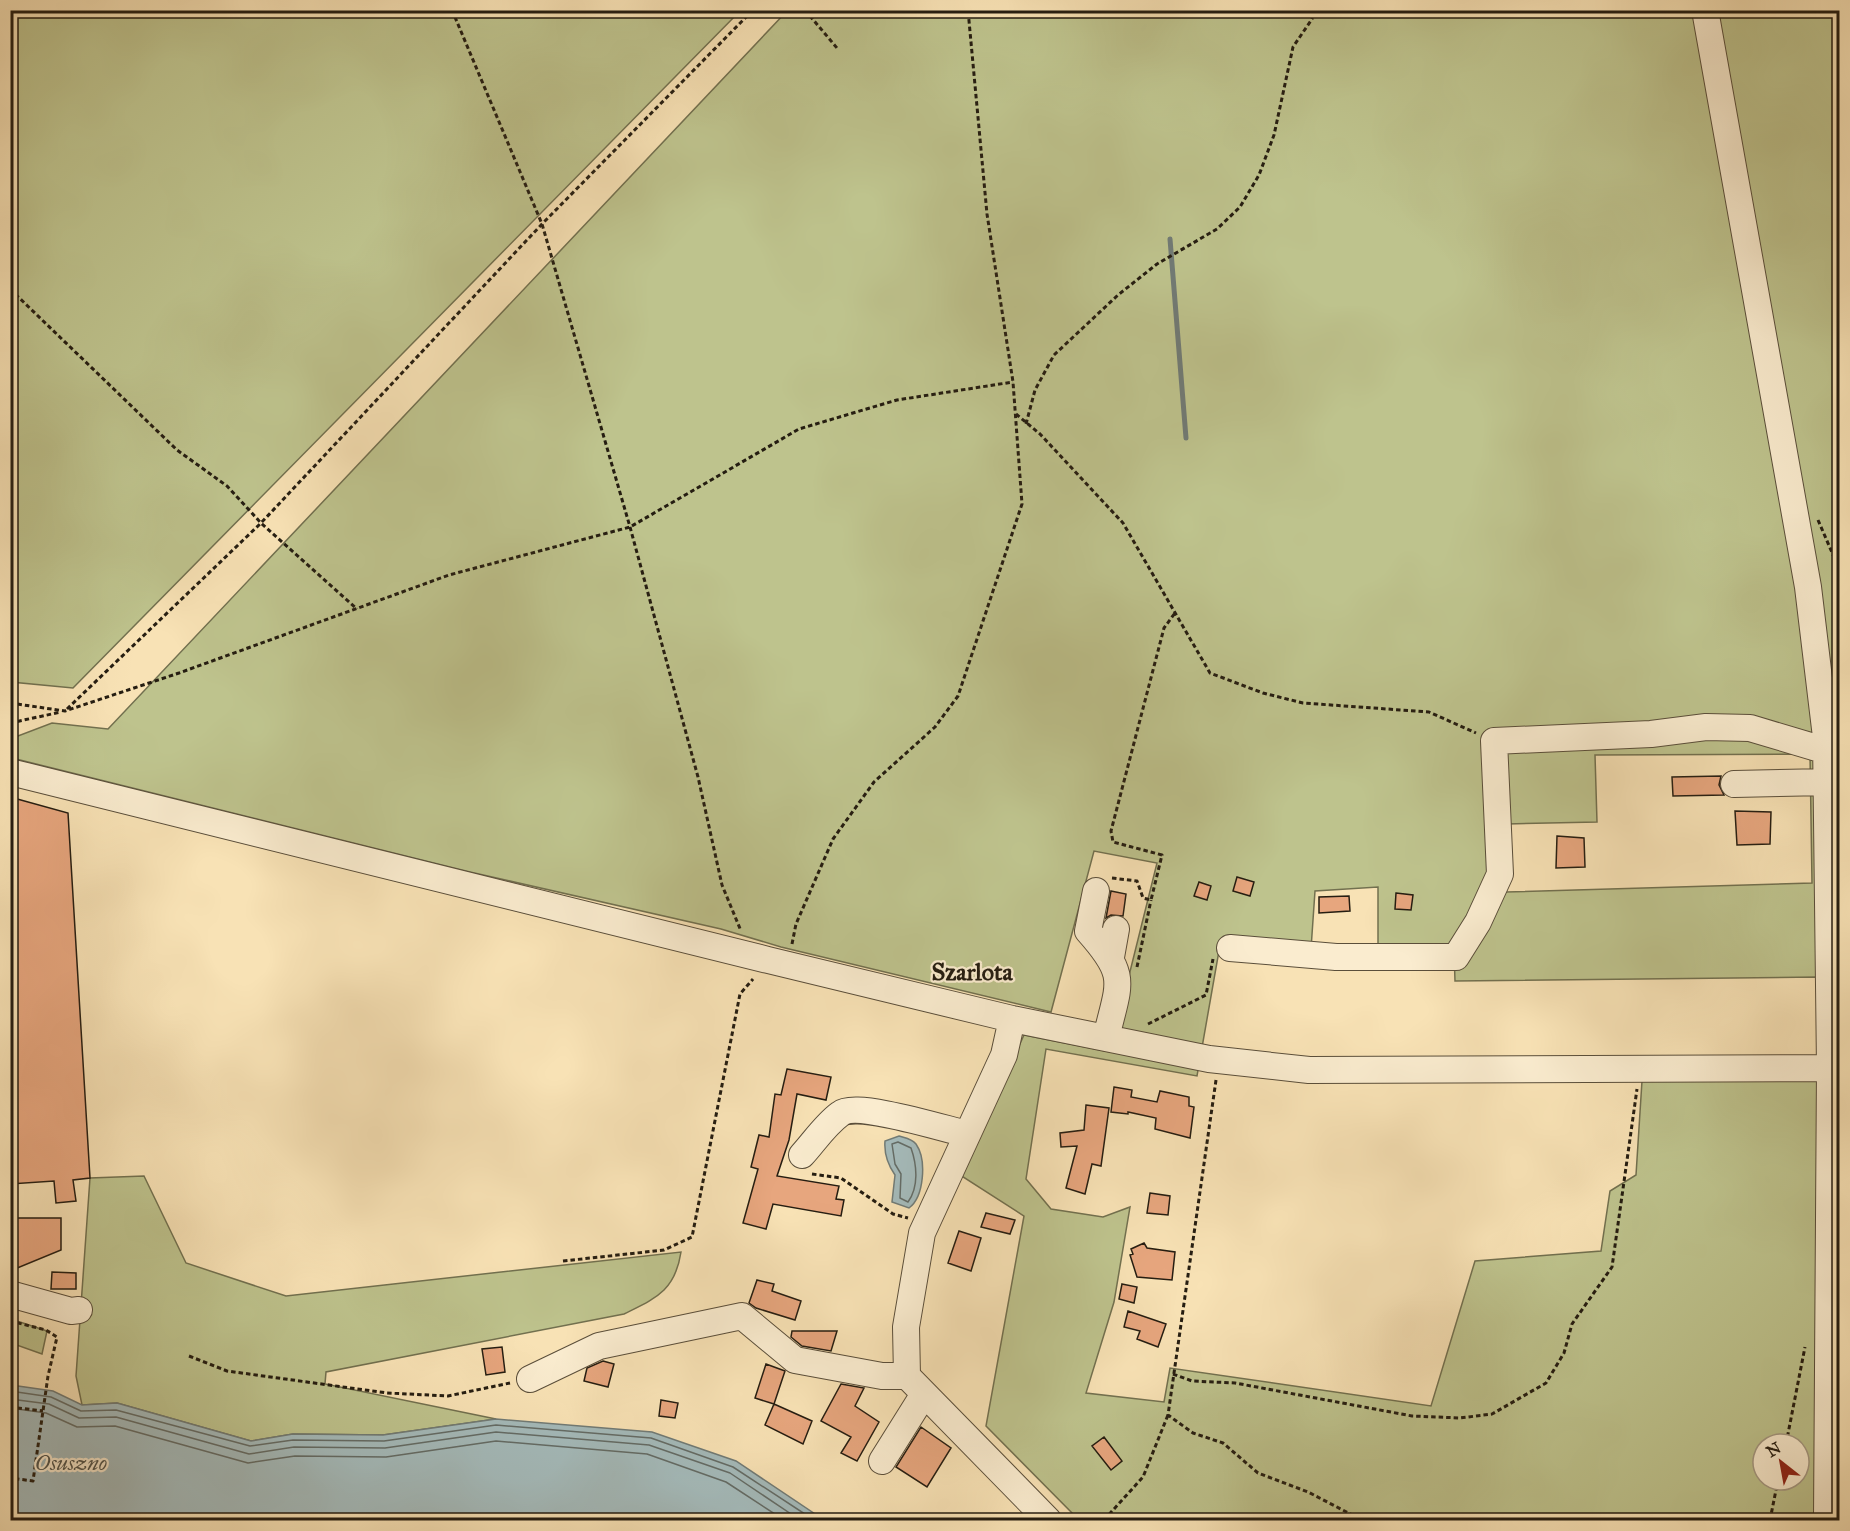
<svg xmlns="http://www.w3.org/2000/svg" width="1850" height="1531" font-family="'IM FELL Great Primer',serif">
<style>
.green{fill:#bec38d;stroke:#72704f;stroke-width:1.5;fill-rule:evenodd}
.water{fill:#a4baba;stroke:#717b76;stroke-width:1.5}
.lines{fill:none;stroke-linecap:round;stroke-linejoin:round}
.shore{stroke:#646c66;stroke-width:1.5}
.stream{stroke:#717b76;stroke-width:5}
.building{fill:#e7a67e;stroke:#251d11;stroke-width:1.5}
.minor-casing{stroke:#5a4e3a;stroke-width:28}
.path{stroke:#251d11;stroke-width:3;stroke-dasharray:4.5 3;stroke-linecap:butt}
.minor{stroke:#faeccf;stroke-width:26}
.labels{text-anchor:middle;stroke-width:4.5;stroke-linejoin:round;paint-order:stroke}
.water-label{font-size:22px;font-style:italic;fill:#51544c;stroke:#faeccf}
.quarter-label{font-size:24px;font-weight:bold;fill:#251d11;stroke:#faeccf}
</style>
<rect width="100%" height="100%" fill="#f8e2b5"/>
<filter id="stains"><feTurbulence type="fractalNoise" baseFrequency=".00333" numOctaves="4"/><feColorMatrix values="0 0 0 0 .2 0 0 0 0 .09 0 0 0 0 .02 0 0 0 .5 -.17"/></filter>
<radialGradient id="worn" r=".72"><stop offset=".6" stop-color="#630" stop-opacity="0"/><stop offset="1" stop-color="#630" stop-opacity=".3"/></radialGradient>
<path class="green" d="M10 11 11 10 740 11 73 688 11 682Z
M787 11H1839V1520H1079L986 1426 1024 1216 960 1175 1024 1035 1110 1052 1157 863 1094 851 1051 1012 781 947 721 929 470 872 12 758 10 739 52 723 108 729ZM1810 754 1812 883 1506 892 1507 824 1597 822 1595 755ZM1378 887V950H1454L1455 981 1817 977 1818 1079 1642 1081 1636 1175 1610 1191 1601 1251 1475 1261 1431 1406 1170 1368 1164 1402 1086 1393 1114 1302 1130 1207 1103 1217 1051 1209 1026 1179 1046 1049 1197 1076 1220 945 1311 949 1315 891ZM1763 1444H1799V1480H1763Z
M144 1176 186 1263 286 1296 681 1252C675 1291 656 1298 624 1314L326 1372 325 1384 496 1419 383 1435 293 1434 251 1441 117 1403 82 1405 76 1376 90 1178Z
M11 1319 47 1331 42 1354 11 1343Z"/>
<path class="water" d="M899 1136C905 1138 911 1138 916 1144 927 1160 924 1197 909 1208L892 1202 895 1175C888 1165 884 1153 885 1141Z
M11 1385 53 1391 82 1405 117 1403 251 1441 293 1434 383 1435 496 1419 652 1432 736 1461 824 1520H11Z"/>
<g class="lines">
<path class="shore" d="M898 1142 911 1148C917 1165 919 1187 908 1202L900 1198 901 1174 895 1164 892 1144Z
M10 1391 51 1397 81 1411 116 1410 250 1446 293 1440 384 1441 496 1425 651 1438 733 1467 814 1520
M10 1399 49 1404 79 1418 116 1417 249 1454 294 1447 385 1448 496 1432 649 1445 730 1473 800 1520
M10 1408 46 1413 77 1427 115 1426 248 1463 295 1456 386 1457 496 1441 647 1454 726 1482 784 1520"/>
<path class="stream" d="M1170 239 1186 438"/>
</g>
<path class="building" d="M1721 776 1719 785 1724 795 1673 796 1672 777Z
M10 797 68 813 90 1178 73 1180 76 1201 56 1203 54 1181 10 1184Z
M1735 811 1771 812 1770 844 1737 845Z
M1557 836 1584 838 1585 867 1556 868Z
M1237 877 1254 882 1250 896 1233 891Z
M1199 882 1211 886 1207 900 1194 896Z
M1111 891 1126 894 1123 916 1111 915 1106 918Z
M1396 893 1413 895 1411 910 1395 909Z
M1349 896 1350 911 1319 913V897Z
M787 1069 831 1077 826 1100 797 1094 789 1140 777 1176 839 1186 836 1199 844 1200 841 1216 773 1204 766 1229 743 1223 758 1169 751 1167 759 1135 769 1137 775 1094 781 1095Z
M1114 1087 1132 1090 1131 1097 1157 1102 1160 1091 1189 1097V1106L1194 1107 1190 1138 1155 1129 1156 1118 1128 1112V1114L1111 1112Z
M1086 1105 1109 1108 1101 1166 1092 1164 1085 1194 1066 1188 1077 1146 1061 1147 1060 1133 1084 1130Z
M1150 1193 1170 1196 1168 1215 1147 1213Z
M986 1213 1015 1220 1010 1234 981 1227Z
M10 1218H61V1250L10 1271Z
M959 1231 981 1238 971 1271 948 1263Z
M1144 1243 1147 1248 1175 1252 1172 1280 1137 1277 1130 1255 1133 1254 1131 1249Z
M52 1272 76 1273V1289H51Z
M757 1280 774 1284 772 1291 801 1301 795 1320 756 1308 749 1303Z
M1122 1284 1137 1287 1134 1303 1119 1299Z
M1128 1311 1166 1324 1158 1347 1137 1339 1140 1331 1124 1327Z
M792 1331H837L831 1351 802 1346 791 1337Z
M502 1347 505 1372 486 1375 482 1349Z
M603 1361 614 1364 608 1387 584 1381 587 1368Z
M766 1364 785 1371 774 1404 755 1398Z
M841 1384 864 1388 855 1406 879 1422 857 1461 841 1453 851 1437 821 1421Z
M661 1400 678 1403 675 1418 659 1416Z
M774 1404 812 1421 803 1444 765 1425Z
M921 1427 951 1448 927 1487 896 1467Z
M1104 1437 1122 1461 1111 1470 1092 1446Z"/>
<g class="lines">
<g class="minor-casing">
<path id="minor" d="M1705 10 1808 587 1826 737 1830 1068 1827 1520
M10 772 768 960 1012 1019 1209 1059 1309 1070 1830 1068
M1734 784 1828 782
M1096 891 1088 931C1129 977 1119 982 1106 1038
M1230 948 1336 957H1456L1478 922 1500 874 1494 741 1651 734 1706 727 1750 728 1827 751
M1111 957 1116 929
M1012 1019 1004 1055 922 1233 906 1327 907 1376 1048 1520
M802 1155C814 1142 825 1125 840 1114 856 1101 945 1129 967 1134
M10 1294 71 1311 79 1310
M530 1379 599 1346 742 1316 795 1360 882 1376H907
M882 1461 924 1394"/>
</g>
<path class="path" d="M452 10 542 224 630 527 698 777 722 885 741 931
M805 10 837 48
M10 289 177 450 227 486 261 523 357 609
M1016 414 1040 434 1123 523 1210 673 1263 693 1303 703 1429 712 1476 733
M1026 424 1035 390 1054 355 1118 295 1157 264 1217 229 1240 207 1259 175 1274 135 1293 47 1312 19 1313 10
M1818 520 1840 571
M10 703 65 711 179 673 449 575 630 527 799 429 897 400 1013 382
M67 709 261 523 542 224 753 10
M10 723 61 712
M1112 878 1137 881 1143 898 1151 900 1162 855 1113 842 1111 831 1164 628 1175 613
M792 944 796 924 833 839 874 782 935 727 958 696 1022 504 1013 382 987 214 968 10
M1137 967 1151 900
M1148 1024 1206 995 1213 959
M1216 1080 1168 1415 1193 1433 1223 1443 1258 1473 1308 1492 1362 1520
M812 1174 841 1178 893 1214 908 1218
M563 1261 664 1250 692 1237 740 994 753 979
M10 1321 46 1330 57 1337 48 1376 33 1481 10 1478
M189 1356 227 1371 387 1393 448 1396 510 1383
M1173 1374 1192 1381 1235 1383 1412 1416 1460 1418 1492 1414 1546 1383 1564 1353 1572 1324 1612 1267 1637 1089
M10 1407 43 1411
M1786 1444 1805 1347
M1104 1520 1143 1477 1168 1415
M1770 1520 1778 1480"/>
<use href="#minor" class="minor"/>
</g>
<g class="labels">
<g class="water-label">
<text x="71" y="1470">Osuszno</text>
</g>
<g class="quarter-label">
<text x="972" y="980">Szarlota</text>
</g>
</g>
<rect width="1850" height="1531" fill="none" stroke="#f8e2b5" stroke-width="36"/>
<rect x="12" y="12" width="1826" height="1507" fill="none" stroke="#251d11" stroke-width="3"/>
<rect x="18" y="18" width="1814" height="1495" fill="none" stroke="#251d11" stroke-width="1.5"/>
<g transform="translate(1781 1462) rotate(329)"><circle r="28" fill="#faeccf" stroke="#a59983" stroke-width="1.5"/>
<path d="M0-4.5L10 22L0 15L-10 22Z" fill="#8f2418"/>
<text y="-9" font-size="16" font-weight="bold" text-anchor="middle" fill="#251d11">N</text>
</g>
<rect width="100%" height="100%" filter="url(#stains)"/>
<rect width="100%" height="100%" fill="url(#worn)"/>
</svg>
